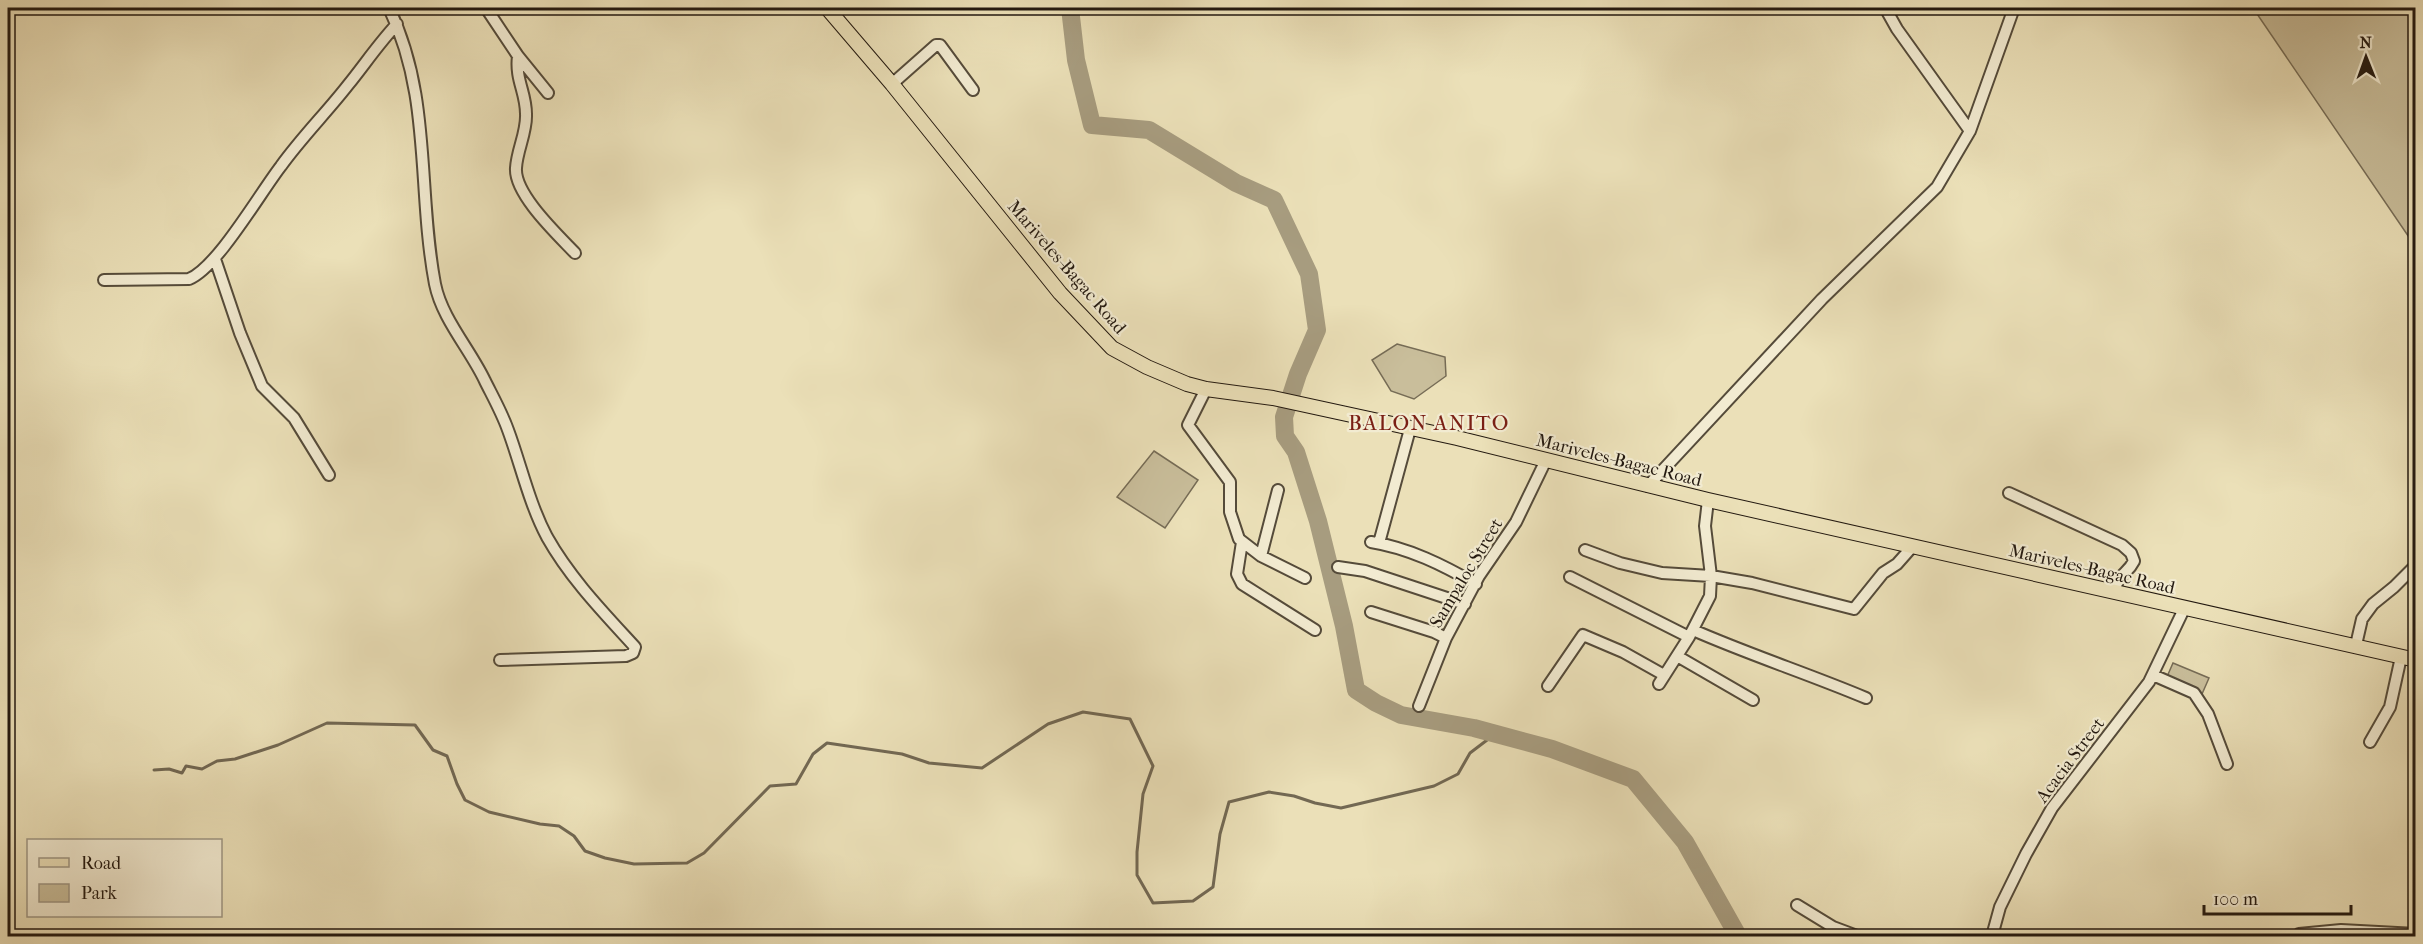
<svg xmlns="http://www.w3.org/2000/svg" width="2423" height="944" font-family="'IM FELL French Canon',serif">
<style>
.green{fill:#c9be9b;stroke:#766c56;stroke-width:1.5}
.lines{fill:none;stroke-linecap:round;stroke-linejoin:round}
.stream{stroke:#726853;stroke-width:3}
.river{stroke:#a79c7f;stroke-width:18}
.minor-casing{stroke:#554b3a;stroke-width:14}
.major-casing{stroke:#231910;stroke-width:16}
.minor{stroke:#f2ebd1;stroke-width:10}
.major{stroke:#ebe0b8;stroke-width:14}
.labels{text-anchor:middle;stroke-width:4.5;stroke-linejoin:round;paint-order:stroke}
.street-label{font-size:18px;fill:#231910;stroke:#f2ebd1}
.quarter-label{font-size:21px;letter-spacing:1.5px;fill:#7a1f14;stroke:#f2ebd1}
</style>
<rect width="100%" height="100%" fill="#ebe0b8"/>
<filter id="stains"><feTurbulence type="fractalNoise" baseFrequency=".00333" numOctaves="4"/><feColorMatrix values="0 0 0 0 .2 0 0 0 0 .09 0 0 0 0 .02 0 0 0 .5 -.17"/></filter>
<radialGradient id="worn" r=".72"><stop offset=".6" stop-color="#630" stop-opacity="0"/><stop offset="1" stop-color="#630" stop-opacity=".3"/></radialGradient>
<path class="green" d="M2253 8H2415V246Z
M1397 344 1445 357 1446 376 1414 399 1391 391 1372 360Z
M1154 451 1198 480 1165 528 1117 497Z
M2173 663 2209 678 2202 694 2166 679Z"/>
<g class="lines">
<path class="stream" d="M154 770 169 769 182 773 186 766 202 769 217 761 235 759 278 745 327 723 415 725 433 750 447 756 457 784 465 800 489 812 540 824 559 826 574 836 585 851 605 858 634 864 687 863 704 853 770 786 796 784 813 754 827 743 902 754 929 763 982 768 1048 724 1083 712 1130 719 1153 766 1143 794 1137 852V875L1153 903 1193 901 1213 887 1220 834 1229 802 1269 792 1294 796 1315 803 1341 808 1434 786 1458 774 1470 753 1495 734"/>
<path class="river" d="M1070 8 1076 60 1092 125 1149 130 1236 183 1274 200 1309 274 1317 330 1298 374 1284 417 1285 436 1296 452 1318 521 1344 626 1356 690 1376 703 1401 715 1474 728 1552 749 1633 779 1685 842 1738 936"/>
<g class="minor-casing">
<path id="minor" d="M389 8C432 97 417 189 435 284 442 319 470 349 485 381 493 397 502 413 508 430 521 465 529 503 547 537 570 578 603 612 635 647L633 653 626 656 500 660
M486 8 518 56 548 93
M1894 8 1888 13 1897 29 1970 131
M518 56C515 80 526 92 526 114 527 132 517 150 516 168 514 194 558 235 575 253
M892 84 936 45H940L973 90
M215 259 240 333 262 386 294 418 329 475
M104 280 189 279C217 268 260 193 281 166 301 138 327 112 348 85 365 64 379 43 397 24
M1206 389 1188 425 1230 482V512L1239 539 1261 556 1305 578
M1648 486 1822 299 1937 187 1970 131 2014 8
M2009 493 2122 545 2131 553 2134 561C2127 575 2119 572 2114 592
M1242 542 1237 574 1242 584 1315 630
M1371 542C1409 548 1443 565 1476 584
M1379 543 1410 429
M1585 550 1620 563 1662 573 1711 576 1752 583 1854 609 1883 573 1897 564 1912 547
M1261 556 1278 490
M1338 567 1365 571 1465 604
M1570 577 1689 637
M1371 612 1434 632 1446 638
M1693 630C1750 655 1809 674 1866 698
M2356 645 2362 619 2373 604 2394 587 2416 565
M1677 656 1753 700
M2153 675 2194 693 2208 714 2227 764
M1659 684 1689 637 1710 596 1711 576 1705 526 1708 500
M1548 686 1583 635 1623 652 1664 675
M1419 706 1446 638 1479 576 1516 522 1546 460
M2370 742 2390 707 2401 657
M1797 905 1833 927 1857 936
M2299 934 2341 930 2416 934
M1992 936 2000 907 2026 854 2052 808 2149 682 2184 609"/>
</g>
<g class="major-casing">
<path id="major" d="M827 8 892 84 1060 293 1112 348 1147 367 1187 384 1206 389 1273 398 1457 438 1708 500 2416 660"/>
</g>
<use href="#minor" class="minor"/>
<use href="#major" class="major"/>
</g>
<g class="labels">
<g class="street-label">
<text transform="translate(1067 267) rotate(49)" y="6">Mariveles-Bagac Road</text>
<text transform="translate(1619 460) rotate(14)" y="6">Mariveles-Bagac Road</text>
<text transform="translate(2092 569) rotate(13)" y="6">Mariveles-Bagac Road</text>
<text transform="translate(1466 573) rotate(-59)" y="6">Sampaloc Street</text>
<text transform="translate(2070 760) rotate(-53)" y="6">Acacia Street</text>
</g>
<g class="quarter-label">
<text x="1429" y="430">BALON ANITO</text>
</g>
</g>
<rect width="2423" height="944" fill="none" stroke="#ebe0b8" stroke-width="30"/>
<rect x="9" y="9" width="2405" height="926" fill="none" stroke="#231910" stroke-width="3"/>
<rect x="15" y="15" width="2393" height="914" fill="none" stroke="#231910" stroke-width="1.5"/>
<rect x="27" y="839" width="195" height="78" fill="#f2ebd1" stroke="#9f9784" stroke-width="1.5"/>
<rect x="39" y="858" width="30" height="9" fill="#ebe0b8" stroke="#9f9784" stroke-width="1.5"/>
<text x="81" y="869" font-size="18" fill="#231910">Road</text>
<rect x="39" y="884" width="30" height="18" fill="#c9be9b" stroke="#9f9784" stroke-width="1.5"/>
<text x="81" y="899" font-size="18" fill="#231910">Park</text>
<g transform="translate(2366 57) rotate(359)" stroke="#f2ebd1" stroke-width="4.5" paint-order="stroke">
<path d="M0-4.5L10 22L0 15L-10 22Z" fill="#231910"/>
<text y="-9" font-size="16" font-weight="bold" text-anchor="middle" fill="#231910">N</text>
</g>
<path d="M2204 905v9h147v-9" fill="none" stroke="#231910" stroke-width="3"/>
<text x="2213" y="905" font-size="18" fill="#231910" stroke="#f2ebd1" stroke-width="4.5" paint-order="stroke">100 m</text>
<rect width="100%" height="100%" filter="url(#stains)"/>
<rect width="100%" height="100%" fill="url(#worn)"/>
</svg>
